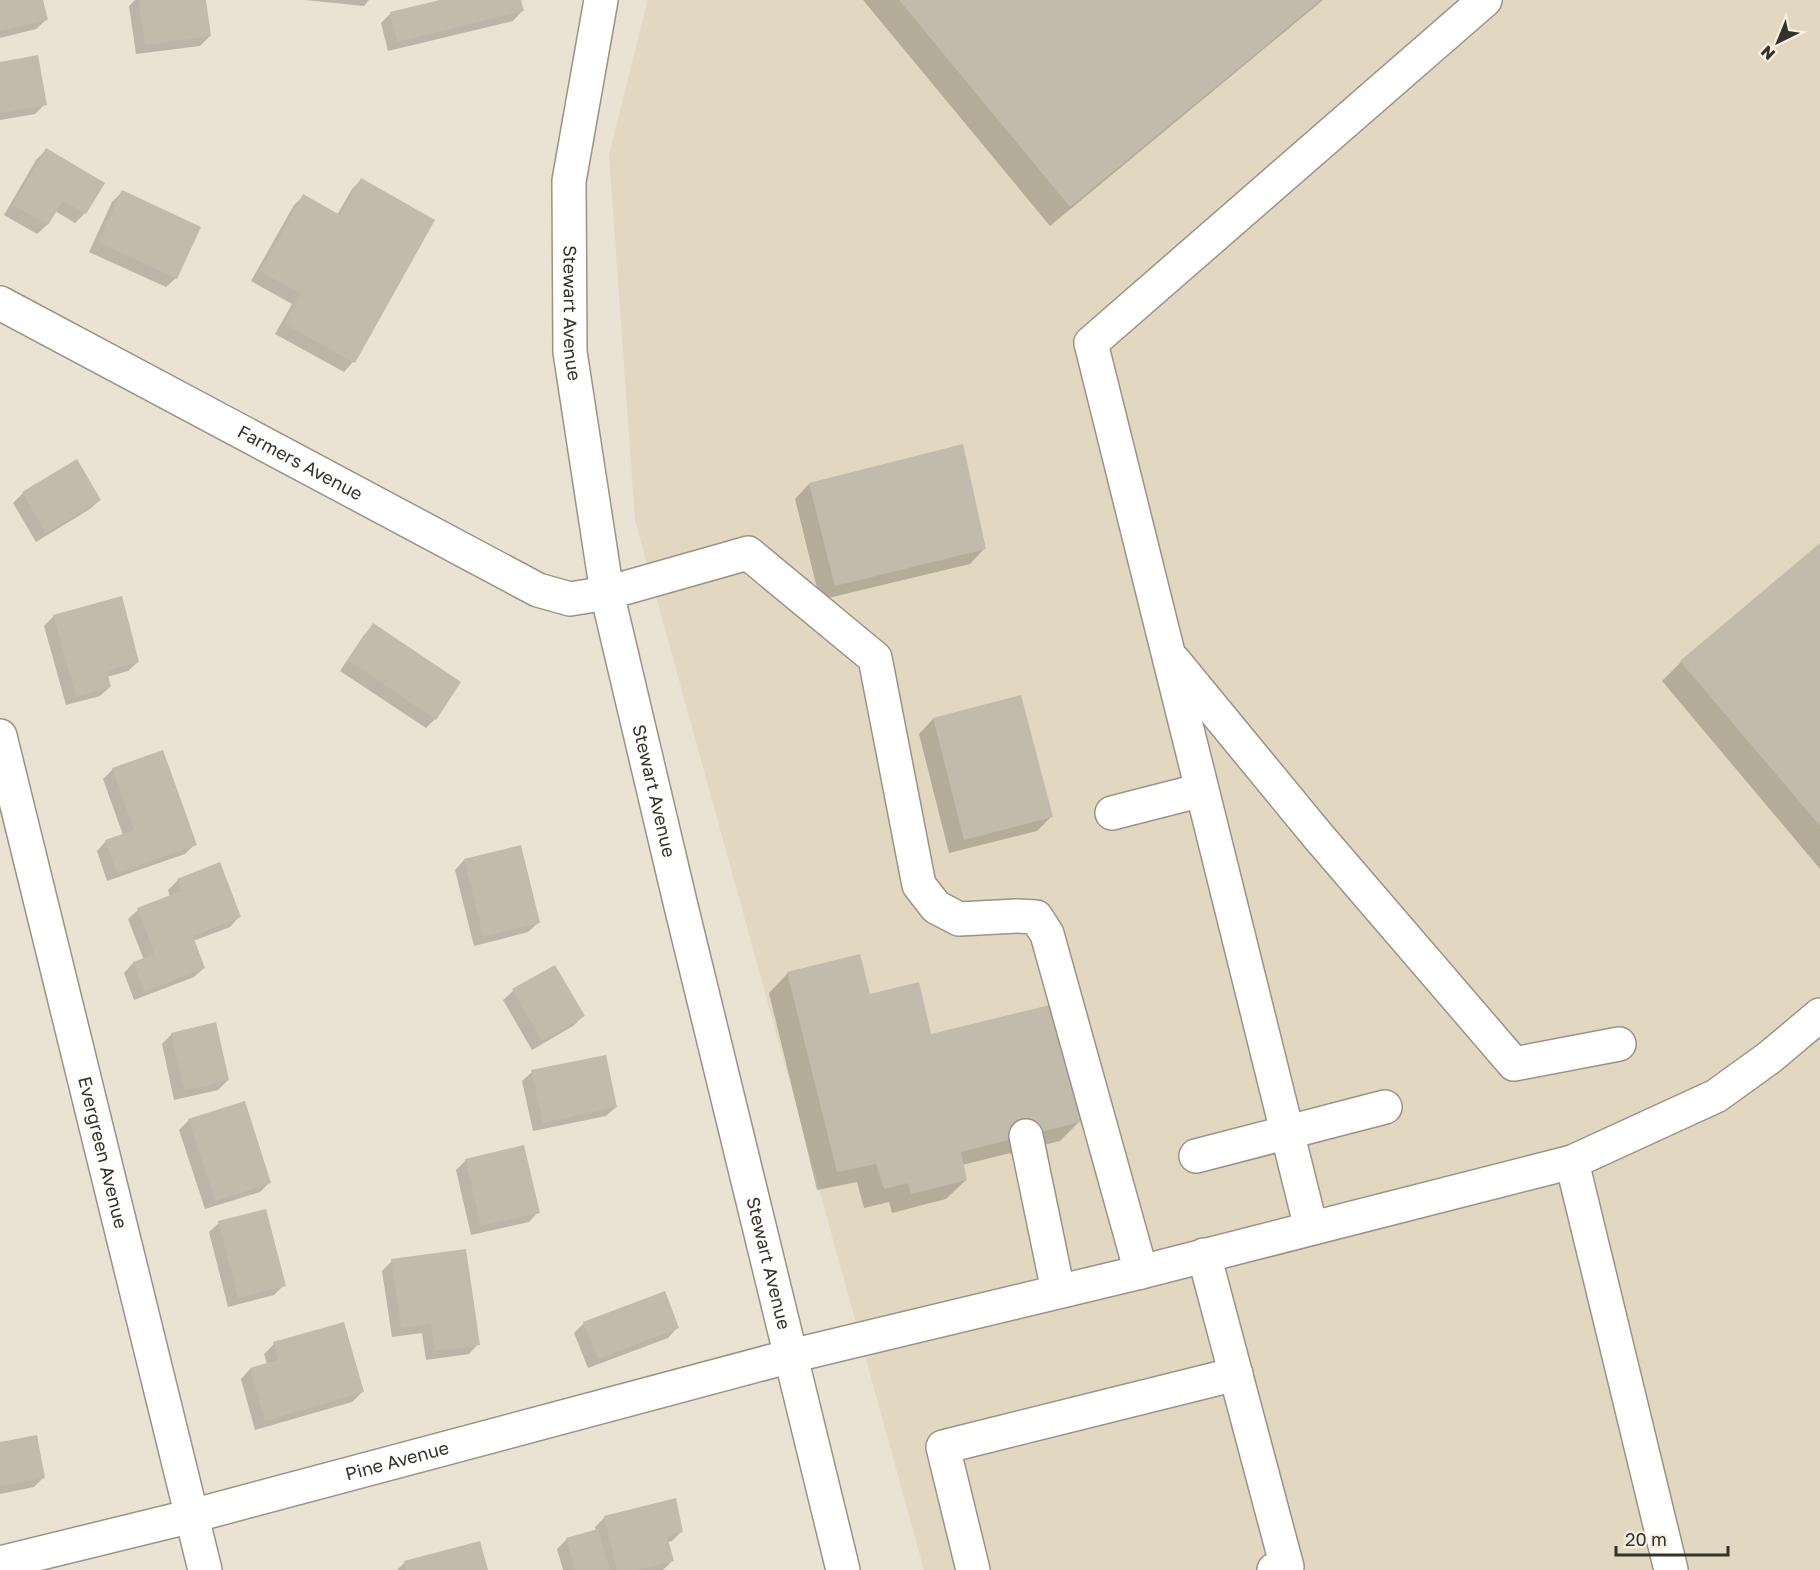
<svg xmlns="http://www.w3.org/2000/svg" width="1820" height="1570" font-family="'Golos Text',sans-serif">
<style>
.built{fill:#e2d7c0}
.shadow{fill:#0003}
.building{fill:#c2baab}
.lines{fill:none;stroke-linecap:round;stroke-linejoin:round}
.minor-casing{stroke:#9b9385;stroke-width:36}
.major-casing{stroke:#9b9385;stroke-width:36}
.minor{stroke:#fff;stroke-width:33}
.major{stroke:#fff;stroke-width:33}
.labels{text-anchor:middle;stroke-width:5;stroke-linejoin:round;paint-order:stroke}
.street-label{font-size:18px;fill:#35322b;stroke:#f7efdf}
</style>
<rect width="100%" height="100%" fill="#eae2d2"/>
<path class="built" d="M648 0H1820V1570H924L635 520 609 155Z"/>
<path class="shadow" d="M0 0H42L46 20 36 29 0 38Z
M135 0H205L210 36 200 46 136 54 129 6Z
M305 0H369L364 6Z
M446 0H520L522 11 513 21 388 51 381 23 391 13Z
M863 0H1323L1050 226Z
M0 63 45 104 35 114 0 120Z
M46 150 85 213 75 223 55 211 47 225 37 234 4 215 36 160Z
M361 180 433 220 353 362 344 372 275 334 292 304 251 281 294 205 304 196 337 215 352 189Z
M122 192 176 278 166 287 89 252 112 202Z
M76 461 100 500 90 509 36 542 13 503 23 493Z
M809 484 984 549 970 564 820 600 795 499Z
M1820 545V869L1662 681 1681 662Z
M54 616 138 662 128 671 107 677 110 687 100 696 66 705 44 626Z
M374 625 435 719 426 728 340 671 364 635Z
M933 719 1051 817 1037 831 949 853 919 734Z
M113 769 195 844 185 854 107 881 97 851 106 841 123 835 103 779Z
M464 860 538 923 528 932 474 946 455 870Z
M178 880 239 917 230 927 193 941 204 968 194 977 134 1000 124 973 133 963 144 960 128 919 138 910 170 897 168 890Z
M788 973 869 996 930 1036 1079 1122 1060 1141 962 1165 966 1180 946 1199 892 1213 889 1202 864 1208 857 1182 817 1190 769 993Z
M513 991 583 1016 573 1026 532 1050 503 1000Z
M172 1034 228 1080 218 1090 174 1100 162 1044Z
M532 1072 616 1107 606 1116 533 1131 522 1081Z
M189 1120 270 1182 260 1192 205 1209 179 1130Z
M466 1160 538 1212 529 1222 471 1235 456 1170Z
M219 1223 284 1285 274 1295 228 1307 209 1232Z
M392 1261 478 1344 469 1354 426 1360 422 1333 392 1337 382 1271Z
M584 1323 677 1328 668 1338 588 1368 574 1333Z
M274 1344 362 1392 352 1402 255 1430 241 1379 250 1369 267 1364 264 1354Z
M0 1443 43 1478 34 1487 0 1494Z
M605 1517 682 1531 672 1541 667 1542 672 1561 663 1570H563L557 1549 567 1539 596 1531 595 1527Z
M479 1543 487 1570H397L404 1563Z"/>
<path class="building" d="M0 0H43L48 20 0 31Z
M139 0H206L211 36 145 45Z
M440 0H521L524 11 397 42 390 12Z
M899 0H1321L1070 207Z
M38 55 47 105 0 113V62Z
M46 148 105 183 86 214 63 201 48 225 13 205Z
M361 178 435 220 355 363 284 324 301 294 260 271 303 194 340 215Z
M122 190 201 227 177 279 98 242Z
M963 444 986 549 835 586 809 483Z
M77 459 101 500 46 533 22 492Z
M1820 543V826L1680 661Z
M122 596 139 662 107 671 111 687 76 697 53 615Z
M373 623 461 682 436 720 348 660Z
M1021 695 1053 817 964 840 933 718Z
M163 750 197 845 117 873 105 840 134 830 112 768Z
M521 845 540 923 483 937 464 859Z
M220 862 241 917 193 936 205 968 144 992 133 962 155 954 137 908 181 891 177 879Z
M860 954 870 994 919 982 931 1034 1054 1004 1081 1122 961 1152 967 1180 911 1194 908 1183 884 1189 876 1164 837 1172 787 972Z
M555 965 585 1016 542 1041 512 989Z
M216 1022 229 1080 184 1091 171 1033Z
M606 1055 617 1107 543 1123 531 1070Z
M245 1101 271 1183 215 1201 188 1119Z
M524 1145 540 1213 481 1226 465 1159Z
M266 1209 286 1286 238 1298 218 1221Z
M466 1249 480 1345 435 1351 431 1324 401 1328 391 1259Z
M665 1291 679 1328 598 1359 583 1322Z
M344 1322 364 1392 265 1421 250 1368 278 1360 273 1342Z
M37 1435 45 1478 0 1486V1442Z
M676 1498 683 1532 667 1536 674 1561 637 1570H617L604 1516Z
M598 1529 610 1570H575L566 1538Z
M480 1541 488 1570H406L404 1561Z"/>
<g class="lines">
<g class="minor-casing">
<g id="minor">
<path id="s1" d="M0 303 538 590 570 599 607 593 748 553 875 658 919 885 936 907 959 919 1017 916 1036 917 1047 934 1141 1272"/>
<path d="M1174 661 1318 836 1514 1064 1619 1044"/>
<path id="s2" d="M0 736 205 1570"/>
<path d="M1112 813 1202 790"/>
<path d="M1026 1136 1058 1291"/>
<path d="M1196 1156 1385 1107"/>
<path d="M1572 1162 1671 1570"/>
<path d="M1311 1228 1091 343 1485 0"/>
<path d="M1204 1255 1287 1567 1274 1570"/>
<path id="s3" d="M0 1563 192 1516 791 1356 1141 1272 1572 1162 1716 1096 1770 1057 1820 1015"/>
<path d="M973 1570 943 1447 1236 1374"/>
</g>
</g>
<g class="major-casing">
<g id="major">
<path id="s4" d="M601 0 569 181 570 352 607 593 680 902 843 1570"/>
</g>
</g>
<use href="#minor" class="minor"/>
<use href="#major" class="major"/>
</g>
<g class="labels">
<g class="street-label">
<text dy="6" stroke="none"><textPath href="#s4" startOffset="316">Stewart Avenue</textPath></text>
<text dy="6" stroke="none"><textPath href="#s1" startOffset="340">Farmers Avenue</textPath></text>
<text dy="6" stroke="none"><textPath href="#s4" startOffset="802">Stewart Avenue</textPath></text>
<text dy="6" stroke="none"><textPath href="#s2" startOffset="429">Evergreen Avenue</textPath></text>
<text dy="6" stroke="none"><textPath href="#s4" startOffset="1288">Stewart Avenue</textPath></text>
<text dy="6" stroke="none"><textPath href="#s3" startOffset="410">Pine Avenue</textPath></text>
</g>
</g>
<g transform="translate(1778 42) rotate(223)" stroke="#f7efdf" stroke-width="4.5" paint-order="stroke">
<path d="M0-4.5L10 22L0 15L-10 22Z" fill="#35322b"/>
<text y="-9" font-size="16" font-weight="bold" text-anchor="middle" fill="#35322b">N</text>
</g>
<path d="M1616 1546v9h112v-9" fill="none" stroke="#35322b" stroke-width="3"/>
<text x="1625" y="1546" font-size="18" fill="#35322b" stroke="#f7efdf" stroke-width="4.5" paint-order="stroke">20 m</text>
</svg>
